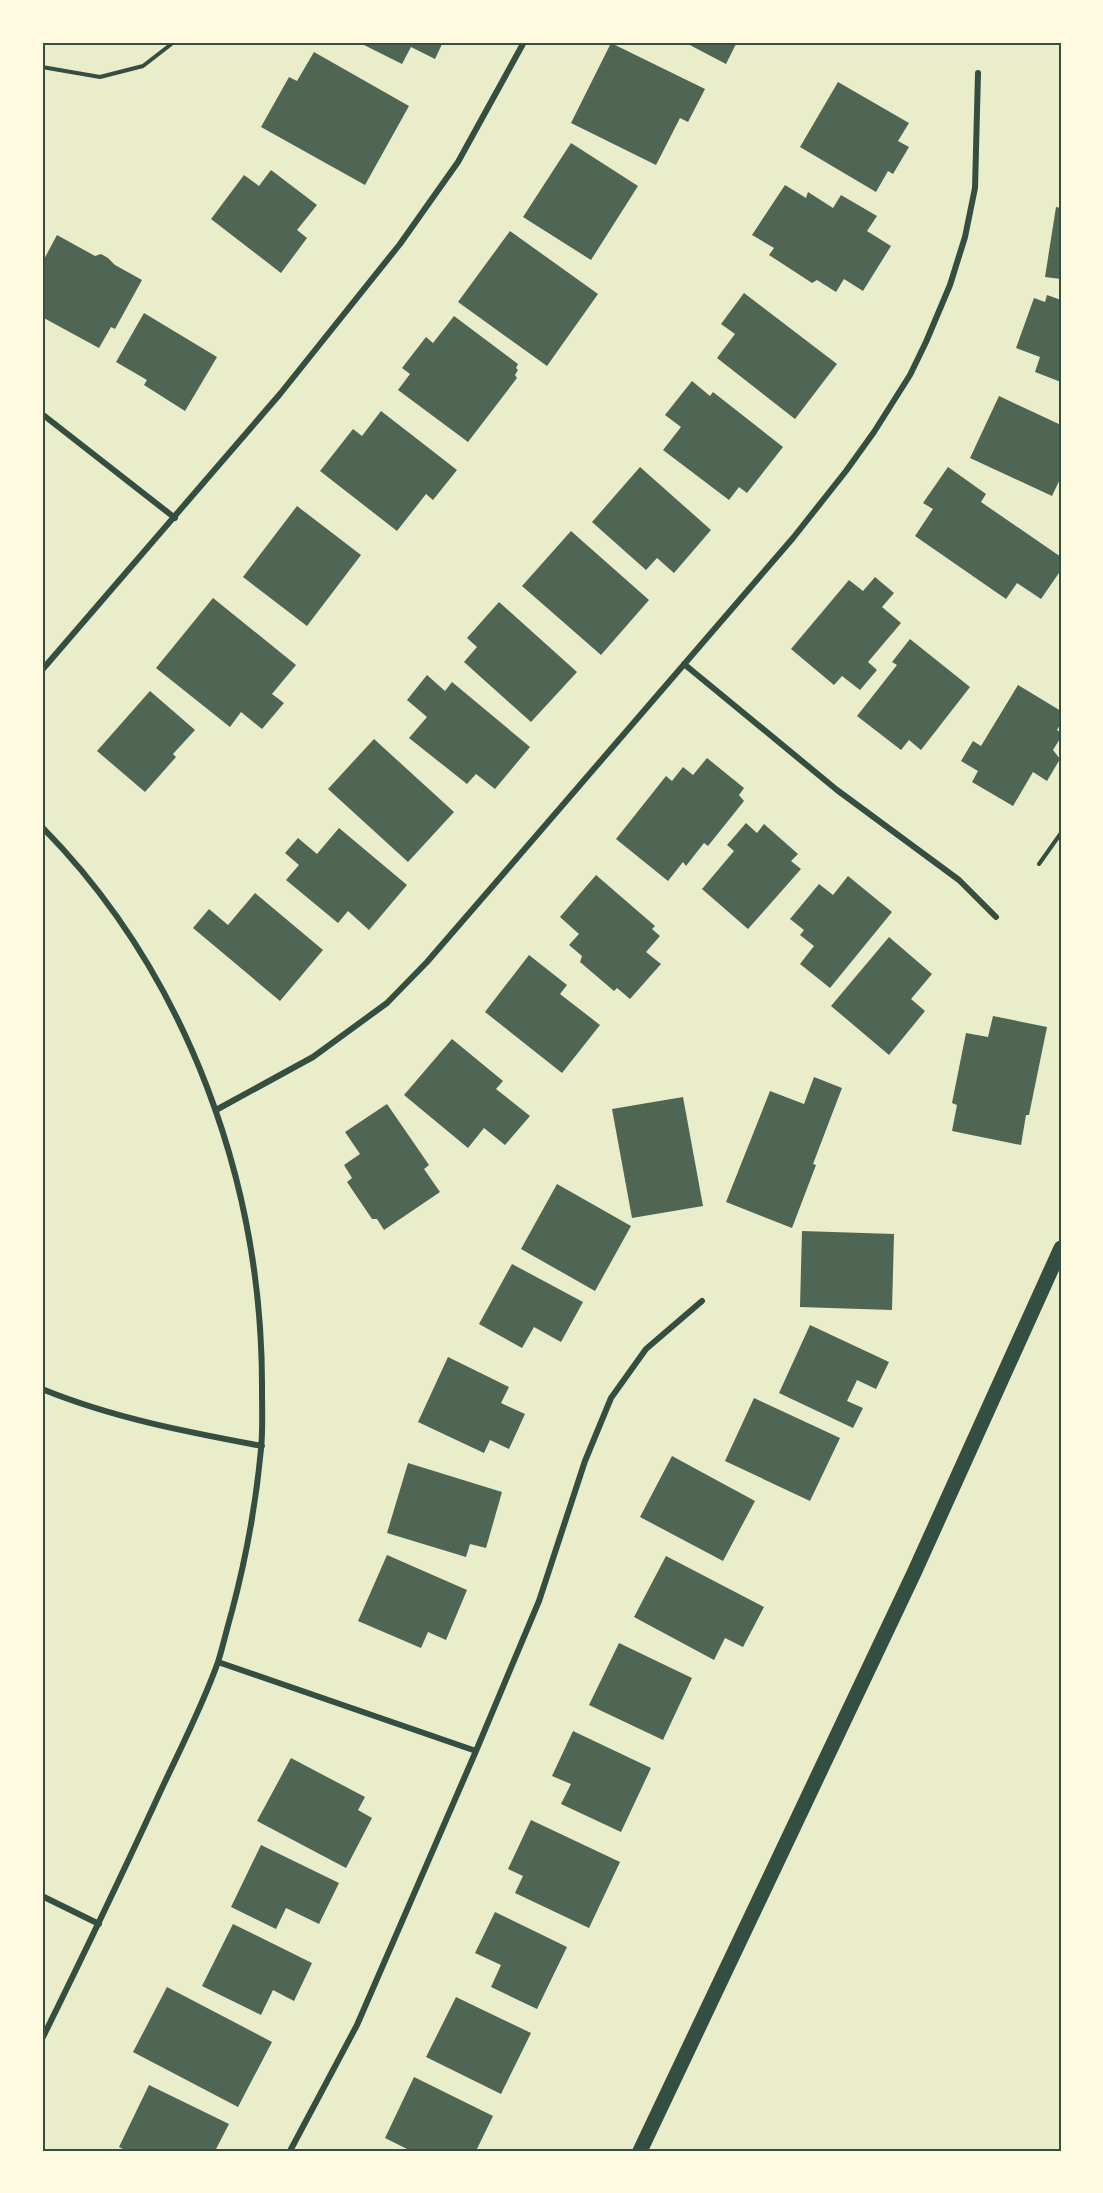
<svg xmlns="http://www.w3.org/2000/svg" width="1103" height="2193" font-family="Spectral,serif">
<style>
.building{fill:#4f6655}
.lines{fill:none;stroke-linecap:round;stroke-linejoin:round}
.path{stroke:#344e41;stroke-width:4}
.minor{stroke:#344e41;stroke-width:6}
.primary{stroke:#344e41;stroke-width:15}
.neatline{fill:none;stroke:#344e41;stroke-width:2}
</style>
<rect width="100%" height="100%" fill="#e9edc9"/>
<path class="building" d="M358 42H443L435 59 411 47 402 64Z
M684 42H737L726 64Z
M611 43 705 89 688 122 680 118 656 165 571 123Z
M314 52 409 106 365 185 261 127 289 77 297 81Z
M838 82 909 123 898 141 909 147 893 174 888 171 876 192 800 147Z
M571 143 638 186 591 260 523 217Z
M271 170 317 205 297 230 307 238 281 273 211 219 244 175 259 186Z
M785 185 806 198 808 192 833 208 841 195 877 216 867 231 891 246 863 291 844 279 836 292 817 280 812 283 769 255 774 248 752 235Z
M1056 207 1061 208V279L1045 277Z
M510 231 598 294 547 366 458 302Z
M57 235 95 256 101 254 108 258 115 265 142 280 115 329 111 327 99 348 42 317V263Z
M744 293 837 364 795 419 717 358 735 334 721 324Z
M1047 295 1061 300V382L1035 372 1040 357 1016 348 1034 298 1045 302Z
M144 313 217 357 185 411 144 385 147 380 116 362Z
M454 316 518 364 516 368 518 370 515 375 517 378 468 442 398 390 410 374 402 368 426 337 433 343Z
M692 381 710 396 713 392 783 447 747 493 739 487 729 500 663 450 681 427 665 415Z
M999 396 1061 425V477L1052 496 970 458Z
M381 411 457 470 433 500 426 494 397 531 320 471 353 429 362 436Z
M640 467 711 530 674 573 657 558 646 570 592 522Z
M948 467 986 494 981 502 1061 557V570L1041 599 1017 583 1006 599 915 536 933 509 923 503Z
M297 506 361 555 307 626 243 577Z
M571 531 649 600 601 655 522 586Z
M875 577 894 593 882 607 901 623 868 662 877 670 860 690 842 676 834 685 791 649 849 580 863 591Z
M213 598 296 665 272 694 284 703 262 729 241 712 230 727 156 668Z
M499 602 577 672 531 722 464 662 477 647 467 638Z
M910 639 970 687 921 750 909 740 901 750 857 716 897 665 892 662Z
M427 675 445 691 452 682 530 747 495 789 476 774 467 784 409 738 427 717 407 700Z
M1018 685 1061 711V723L1057 730 1061 733V737L1053 750 1060 759 1047 781 1033 772 1013 806 972 782 978 771 961 761 973 741 981 746Z
M150 691 195 730 173 754 176 757 145 792 97 751Z
M374 739 454 812 408 862 328 789Z
M707 758 744 788 739 795 744 801 708 846 704 843 686 866 683 862 668 881 616 839 666 776 672 781 683 767 693 775Z
M746 823 757 833 764 824 798 854 791 861 801 869 748 929 702 889 734 851 727 845Z
M339 828 407 885 369 930 348 911 338 923 286 880 299 865 285 853 298 838 317 854Z
M596 875 655 926 652 929 660 936 646 952 661 964 630 999 617 988 614 991 580 962 582 956 569 945 579 934 560 917Z
M848 876 892 912 830 988 800 964 814 946 800 935 804 930 790 919 819 884 833 895Z
M255 893 323 950 280 1001 193 928 209 909 228 925Z
M889 937 932 974 911 999 925 1011 889 1055 831 1006Z
M529 955 567 985 560 994 600 1025 562 1073 485 1012Z
M993 1016 1047 1027 1029 1115H1026L1021 1145 952 1131 957 1105 952 1103 966 1033 988 1037Z
M452 1039 503 1081 496 1089 530 1116 505 1145 484 1128 468 1148 404 1095Z
M814 1077 842 1088 813 1164 816 1165 792 1228 726 1202 770 1091 804 1104Z
M683 1097 703 1206 632 1218 612 1109Z
M387 1104 429 1165 424 1169 440 1192 384 1230 377 1219H372L347 1182 352 1178 344 1165 360 1154 345 1132Z
M557 1184 631 1226 595 1291 521 1249Z
M802 1231 894 1234 892 1310 800 1307Z
M512 1264 583 1302 561 1342 534 1327 522 1348 479 1324Z
M810 1325 889 1362 876 1389 857 1380 847 1401 863 1408 853 1428 779 1393Z
M448 1357 509 1387 501 1403 525 1414 509 1449 490 1440 484 1453 418 1422Z
M754 1398 840 1438 810 1501 725 1461Z
M672 1456 755 1501 723 1561 640 1517Z
M408 1463 502 1492 486 1548 470 1544 466 1557 387 1533Z
M387 1555 467 1590 446 1640 428 1632 421 1648 358 1621Z
M666 1556 764 1607 743 1647 725 1638 714 1660 634 1617Z
M619 1643 692 1678 663 1740 589 1705Z
M573 1731 651 1768 621 1832 561 1804 571 1784 552 1776Z
M291 1758 365 1797 358 1810 372 1818 346 1868 257 1821Z
M531 1820 620 1862 589 1928 515 1893 523 1876 508 1869Z
M261 1845 339 1883 319 1924 286 1908 276 1929 231 1907Z
M495 1912 567 1947 537 2009 491 1987 501 1965 475 1953Z
M233 1924 312 1963 294 2001 273 1990 261 2015 202 1986Z
M167 1987 272 2042 238 2107 133 2052Z
M456 1997 531 2033 501 2094 426 2057Z
M414 2077 493 2116 476 2151H411L385 2138Z
M149 2085 229 2124 215 2151H127L119 2147Z"/>
<g class="lines">
<path class="path" d="M42 67 100 77 143 66 174 42
M1039 864 1061 833"/>
<path class="minor" d="M42 414 175 518
M684 664 837 790 959 880 996 917
M42 670 280 394 400 244 458 162 524 42
M42 827C187 974 263 1184 262 1390 262 1409 263 1430 261 1449 256 1504 246 1558 232 1611 227 1628 223 1646 218 1662 201 1710 177 1755 156 1801 119 1881 81 1960 42 2039
M216 1110 313 1057 387 1003 427 962 517 858 793 538 846 471 874 432 910 375 926 342 950 285 965 237 975 188 978 73
M42 1389C113 1418 187 1432 262 1446
M218 1662 476 1751
M42 1896 99 1924
M290 2151 357 2025 476 1751 539 1601 585 1461 611 1398 646 1349 702 1301"/>
<path class="primary" d="M640 2151 914 1573 1061 1248"/>
</g>
<rect width="1103" height="2193" fill="none" stroke="#fefae0" stroke-width="87"/>
<rect x="44" y="44" width="1016" height="2106" class="neatline"/>
</svg>
